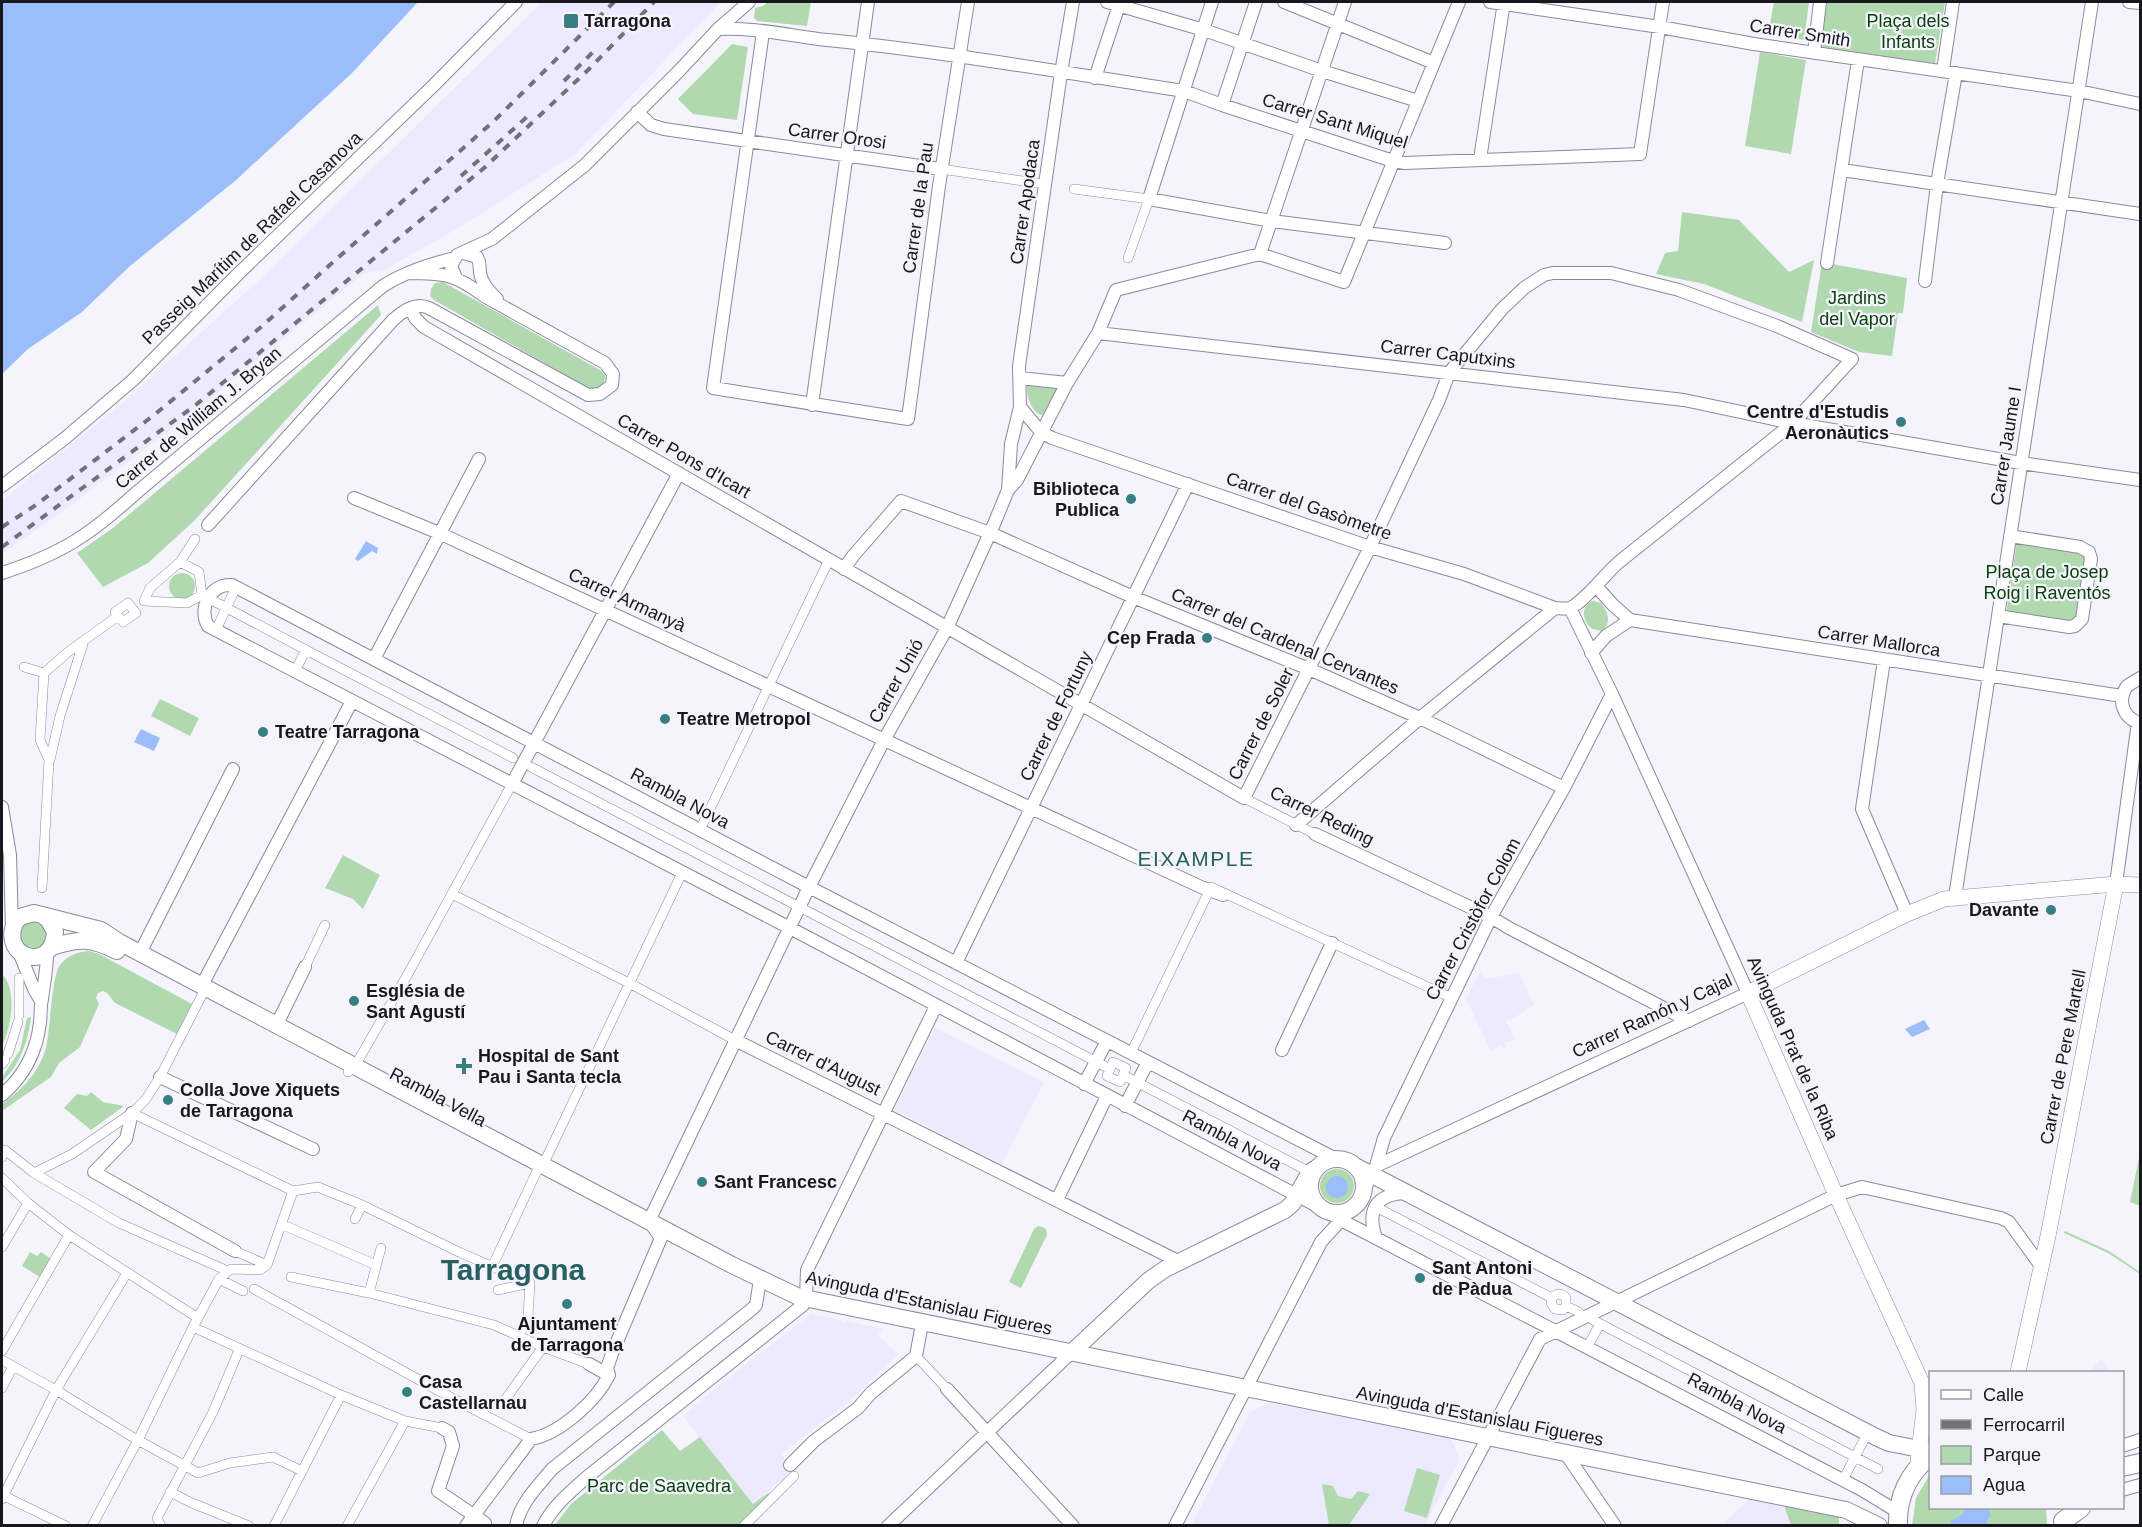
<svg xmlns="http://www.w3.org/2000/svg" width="2142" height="1527" font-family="Arial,sans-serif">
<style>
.built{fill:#ede9ff}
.green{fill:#b1d9af}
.water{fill:#9bbefa}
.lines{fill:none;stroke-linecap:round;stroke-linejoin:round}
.pedestrian-casing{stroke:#8d899b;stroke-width:10}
.minor-casing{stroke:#8d899b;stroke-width:14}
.tertiary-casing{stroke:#8d899b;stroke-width:16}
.secondary-casing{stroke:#8d899b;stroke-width:18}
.primary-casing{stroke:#8d899b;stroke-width:20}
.pedestrian{stroke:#fff;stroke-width:9}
.minor{stroke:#fff;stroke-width:12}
.tertiary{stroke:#fff;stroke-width:15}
.secondary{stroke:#fff;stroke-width:16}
.primary{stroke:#fff;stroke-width:18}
.rail{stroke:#727078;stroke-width:4;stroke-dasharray:8 8;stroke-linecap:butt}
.poi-dot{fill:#378082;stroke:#f5f4fc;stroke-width:2}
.labels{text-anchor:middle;stroke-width:4.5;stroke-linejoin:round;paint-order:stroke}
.poi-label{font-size:18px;font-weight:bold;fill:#19171e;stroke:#f5f4fc;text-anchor:start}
.park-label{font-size:18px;fill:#063f09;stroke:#f5f4fc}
.street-label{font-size:18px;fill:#19171e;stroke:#f5f4fc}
.quarter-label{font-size:21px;letter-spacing:1.5px;fill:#266062;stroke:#f5f4fc}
.town-label{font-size:30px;font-weight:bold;fill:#266062;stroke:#f5f4fc}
</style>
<rect width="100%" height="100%" fill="#f5f4fc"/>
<path class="built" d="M542 2H721L575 154 460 227 384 270 363 274 194 412 63 511 2 554V500L119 406 255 284Z
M1481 970 1485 979 1519 973 1534 1005 1524 1010 1525 1012 1506 1021 1515 1039 1505 1043 1507 1047 1503 1049 1501 1046 1491 1051 1466 999Z
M935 1028 1044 1082 1002 1164 894 1110Z
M811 1314 841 1320 843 1323 847 1321 883 1329 878 1335 898 1355 847 1403 781 1454 794 1470 753 1504 683 1416 722 1383Z
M2101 1360 2110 1369 2107 1372H2089Z
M1271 1403 1451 1439 1460 1459 1425 1525 1191 1526 1250 1412Z
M1749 1499 1784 1506 1791 1525 1721 1526Z"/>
<path class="green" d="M768 2H811L807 26 757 21 754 18 755 8 763 6Z
M1774 2H1809L1804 40 1768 34Z
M1827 2H1945L1935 64 1820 47Z
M732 44 748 47 737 120 693 114 678 99Z
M1760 52 1806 60 1791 154 1745 146Z
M1682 212 1739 220 1789 272 1814 260 1802 322 1704 284 1656 274 1665 253 1678 251Z
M1822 262 1907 278 1903 313H1898L1892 356 1859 352 1811 332Z
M443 282 600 370 605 375 604 387 593 391 434 300 430 296 431 289 435 283Z
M378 305 381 315 194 521 148 563 103 587 77 553 113 528Z
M1027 385 1058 389 1046 414 1040 415C1031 410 1026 396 1027 385Z
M2017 541 2082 551 2087 556 2075 623 2006 614Z
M169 586a13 13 0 1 1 26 0a13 13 0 1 1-26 0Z
M1593 601 1601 603C1608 612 1612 623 1602 631L1592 629C1582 620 1580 606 1593 601Z
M160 699 199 718 190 736 151 716Z
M343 855 380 875 363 909 353 899 325 888Z
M19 935a14 14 0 1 1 28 0a14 14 0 1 1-28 0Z
M89 951 99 954 192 1004 177 1034 115 1003 107 993 103 991 98 993 96 998 99 1004 80 1047 59 1063 51 1077 2 1111V1104C21 1090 37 1075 45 1051 51 1031 51 977 60 965 68 955 77 952 89 951Z
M2 974C18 990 11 1028 2 1046Z
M31 1017C28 1042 20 1065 2 1082V1077L20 1050 27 1018Z
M91 1092 103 1102 124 1106 91 1130 64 1108 77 1094 87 1096Z
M2140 1153V1206L2130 1202Z
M1320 1186a17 17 0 1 1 34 0a17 17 0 1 1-34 0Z
M1038 1226C1045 1227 1047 1229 1047 1235L1021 1288 1009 1282 1034 1229Z
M2065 1231 2109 1251 2140 1272V1274L2108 1253 2064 1233Z
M30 1252 37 1256 41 1252 51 1259 40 1277 22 1266Z
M662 1430 680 1451 700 1437 753 1504 768 1493 770 1495 739 1525 554 1526 571 1504Z
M1417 1468 1440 1475 1427 1518 1404 1511Z
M1930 1474V1508H2046L2047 1525 1912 1526 1916 1498Z
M1322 1484 1333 1486 1338 1496 1351 1499 1358 1491 1370 1494 1349 1525H1329Z
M1784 1506 1839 1517V1525H1791Z"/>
<path class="water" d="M2 2H418L352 73 235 181 130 266 82 312 28 349 2 374Z
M366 541 378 548 377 554 372 551 358 561 355 559Z
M141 729 160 738 154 751 134 742Z
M1924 1020 1930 1029 1912 1037 1905 1029Z
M1326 1187a11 11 0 1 1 22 0a11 11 0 1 1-22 0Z
M1966 1508H1988L1991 1515 1987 1521 1988 1525H1951V1521L1963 1514Z"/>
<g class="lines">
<g class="pedestrian-casing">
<path id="pedestrian" d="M941 169 1037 183
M1074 189 1149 199 1128 258
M208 598 306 650 295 671
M144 601 187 603 202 595 199 572 180 562
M144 601 150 588 180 562 195 539
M128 603 136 613 123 622 115 612Z
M216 630 236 587
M306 650 513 758
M24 667 44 673
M50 760 60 716 84 641
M531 767 1110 1069
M1244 798 1315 834
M700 830 826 566
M42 888 49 760 40 740 44 673 68 652 118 616
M452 894 629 983 735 1040
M305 967 325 925
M19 1015V978
M1131 1053 1211 887 1452 998
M8 1054 18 1022
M1113 1062 1126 1068 1120 1082 1107 1076Z
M2 1064 5 1060
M348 1072 355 1066 409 972 512 784
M1123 1075 1304 1169
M132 1113 293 1191
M2 1157 5 1150 34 1173 119 1223 228 1271
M543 1165 682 873
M34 1173 72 1154 132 1113 146 1099 160 1077 202 995
M2 1178 28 1203 69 1235 198 1318
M293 1191 318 1187 362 1205 461 1253 530 1283 528 1316 519 1336
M1376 1207 1552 1298
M355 1219 362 1205
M281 1224 376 1265
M2 1247 28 1203
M235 1251 267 1265
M492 1267 537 1171
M291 1277 369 1293 494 1325 543 1347 589 1364
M219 1279 243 1291
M254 1289 452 1398 531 1439
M498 1290 530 1283
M369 1293 381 1248
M1552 1298 1551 1303 1555 1309 1563 1310 1566 1306
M1552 1298C1556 1293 1562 1293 1566 1298V1306
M1566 1306 1579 1312
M1593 1320 1878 1469
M193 1327 341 1395 405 1421 442 1428
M1590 1342 1600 1324
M2 1351 69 1235
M916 1356 947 1389
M2 1360 56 1390 134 1438 198 1473 230 1463 273 1457 302 1471
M2 1388 13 1366
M502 1404 543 1347
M1846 1474 1865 1438
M170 1492 192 1503 249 1526
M2 1495 66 1526
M2 1499 56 1390 127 1273
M92 1526 138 1440 193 1327 219 1279 231 1269 260 1270 267 1265 293 1191
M161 1526 157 1518 213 1412 239 1350
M274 1526 341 1395
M347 1526 405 1421
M744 1526 794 1476"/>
</g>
<g class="minor-casing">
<path id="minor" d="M1107 2 1204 30 1322 71 1418 101
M1212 2 1149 199 1272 221 1445 243
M1284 2 1434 63
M1490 2 1660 27 1754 44 2079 91 2140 104
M2129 2 2140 3
M718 29C754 27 791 36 827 40 947 52 1066 73 1184 91L1222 105 1393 161 1405 163 1640 154 1663 2
M763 32 713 388 908 419 939 186 968 2
M1814 53 1820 2
M1943 70 1953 2
M1095 78 1120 2
M1222 105 1256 2
M637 112 651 125 664 129 941 169
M1480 159 1504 2
M1842 170 2140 214
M464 253 477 257C481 264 479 266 480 272 481 283 490 292 497 299
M1260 254 1345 2
M1827 263 1858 60
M456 278 451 266 457 255 492 239 585 165 679 71 718 29 749 2
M1925 281 1937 184 1956 73
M411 308 415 318 424 327 1244 798 1370 547 1439 400 1449 373 1502 309 1524 288 1544 275 1553 273H1611L1679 290 1777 326 1852 359 1793 423 1619 562C1606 573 1584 602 1570 608 1566 609 1559 608 1555 608L1464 574 1370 547 1052 438 1041 432 1020 407
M1098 333 1684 400 1793 423 2021 463 2140 480
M1020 378 1067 383
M812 405 868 2
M2 486 64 439 133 380 237 275 433 86 516 2
M1008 490 1017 480 1067 383 1098 333 1116 290 1260 254 1344 282 1459 2
M354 498 439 533 1201 887 1223 895
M208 525 393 320C403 311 415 302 429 308L588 395 600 394 612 385 613 374 605 363 484 296C455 274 444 273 408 273
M844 569 853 556 901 501 990 533 1133 597 1309 669 1420 718 1564 788
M2 573C61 554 90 535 136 493L383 286C405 272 430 264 455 258
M1596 586 1613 605 1630 620
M1998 616 2069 627 2075 626 2082 619 2091 559 2089 552 2080 547 2010 536
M1630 620 2122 696
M1591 653 1606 636 1630 620
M374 659 479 459
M1884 660 1862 809 1907 914
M2140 678 2127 686C2117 701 2123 718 2140 723
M512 784 679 473
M2 807 10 855 12 929
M1296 825 1420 718 1555 608
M1315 834 1491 917 1509 928 1689 1021
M2116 884 2138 722
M1955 897 2092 2
M19 952 34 989 41 1001
M140 953 233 769
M956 963 1188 484
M202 985 352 701
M277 1024 305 967
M735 1040 1180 1262
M1282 1050 1332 943
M160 1077 313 1149
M1084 1084 1107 1041
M2 1095C24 1076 37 1051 40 1022 41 1015 40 1007 42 999 44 983 47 969 47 953
M1125 1106 1148 1062
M132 1113 126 1139 94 1172 235 1251
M1376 1166 1748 993 1612 694 1570 608
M1363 1192 1376 1166 1384 1138 1491 917 1564 788 1612 694
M1057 1200 1107 1096
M1321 1208 790 928 208 626C198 609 210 583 232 585L809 887 1336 1159
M1329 1212 1341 1220 1862 1490 1898 1512
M1376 1238C1366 1209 1377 1194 1406 1193
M589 1364 609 1375
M609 1375 607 1368 613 1351 661 1238 649 1221 809 887 884 740 947 628 994 524 1008 490 1011 444 1020 407 1019 366 1061 73 1073 2
M947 1389 1073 1526
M442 1428 449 1432 453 1446 438 1491 485 1523
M2122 1446 2140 1440
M1566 1454 1615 1526
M790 1465 814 1441 858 1408 871 1393 916 1356 921 1329
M2122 1490 2140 1485
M466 1526 531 1439C560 1434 597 1400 609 1375
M516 1526C520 1503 538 1486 552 1469L752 1309 756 1305 759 1286
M543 1526C553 1506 571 1491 587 1477L803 1305 806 1298 807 1270 936 1006
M888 1526 1071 1353
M1175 1526 1321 1242 1341 1220 1346 1211
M1441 1526 1540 1339 1836 1195 1862 1187 2001 1218 2009 1222 2041 1266"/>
</g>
<g class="tertiary-casing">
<path id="tertiary" d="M2018 1372 2048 1236 2116 884
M1918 1461 1924 1410 1922 1383 1836 1195 1748 993 1907 914 1944 899 2116 884 2140 885"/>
</g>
<g class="secondary-casing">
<path id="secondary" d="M42 915 48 919 55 932C53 973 0 959 15 923L20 917 34 913 101 930 119 942 732 1265 799 1297 1846 1510 1879 1526
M52 947C79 938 91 938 117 951
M1310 1186a27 27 0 1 1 54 0a27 27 0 1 1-54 0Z
M1355 1166 1876 1437 1889 1443 1930 1451
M1071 1353 1148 1281 1165 1269 1285 1210 1292 1204 1310 1172 1315 1169"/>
</g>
<g class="primary-casing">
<path id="primary" d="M2122 1467 2140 1463
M2063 1521 2081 1508
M1898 1526C1897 1497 1909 1473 1930 1456"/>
</g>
<use href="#pedestrian" class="pedestrian"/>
<use href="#minor" class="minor"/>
<use href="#tertiary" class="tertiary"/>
<use href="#secondary" class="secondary"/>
<use href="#primary" class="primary"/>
<path class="rail" d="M564 81 596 49
M461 176 528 116
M2 527 36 505 154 415 261 327 332 263 493 122 614 2
M2 547 197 404 484 168 588 70 654 2"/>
</g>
<g class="poi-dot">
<rect x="563" y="13" width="16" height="16" rx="3"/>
<circle cx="1901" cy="422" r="6"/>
<circle cx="1131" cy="499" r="6"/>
<circle cx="1207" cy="638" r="6"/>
<circle cx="665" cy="719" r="6"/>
<circle cx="263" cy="732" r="6"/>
<circle cx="2051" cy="910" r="6"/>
<circle cx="354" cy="1001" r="6"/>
<path d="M461 1057h6v6h6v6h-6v6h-6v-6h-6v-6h6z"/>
<circle cx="168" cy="1100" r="6"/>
<circle cx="702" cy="1182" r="6"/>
<circle cx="1420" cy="1278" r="6"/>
<circle cx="567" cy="1304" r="6"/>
<circle cx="407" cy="1392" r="6"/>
</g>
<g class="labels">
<g class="poi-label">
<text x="584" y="27">Tarragona</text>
<text x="1889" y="418" text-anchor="end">Centre d'Estudis<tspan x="1889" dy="21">Aeronàutics</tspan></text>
<text x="1119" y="495" text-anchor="end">Biblioteca<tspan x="1119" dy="21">Publica</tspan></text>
<text x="1195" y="644" text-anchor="end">Cep Frada</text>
<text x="677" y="725">Teatre Metropol</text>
<text x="275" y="738">Teatre Tarragona</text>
<text x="2039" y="916" text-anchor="end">Davante</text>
<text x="366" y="997">Església de<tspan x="366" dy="21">Sant Agustí</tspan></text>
<text x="478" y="1062">Hospital de Sant<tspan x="478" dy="21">Pau i Santa tecla</tspan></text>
<text x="180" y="1096">Colla Jove Xiquets<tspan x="180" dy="21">de Tarragona</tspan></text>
<text x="714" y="1188">Sant Francesc</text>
<text x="1432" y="1274">Sant Antoni<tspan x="1432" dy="21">de Pàdua</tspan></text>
<text x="567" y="1330" text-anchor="middle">Ajuntament<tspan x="567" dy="21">de Tarragona</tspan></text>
<text x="419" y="1388">Casa<tspan x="419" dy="21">Castellarnau</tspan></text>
</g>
<g class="park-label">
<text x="1908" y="27">Plaça dels<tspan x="1908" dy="21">Infants</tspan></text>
<text x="1857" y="304">Jardins<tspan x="1857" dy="21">del Vapor</tspan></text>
<text x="2047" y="578">Plaça de Josep<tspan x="2047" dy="21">Roig i Raventós</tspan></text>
<text x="659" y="1492">Parc de Saavedra</text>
</g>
<g class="street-label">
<text transform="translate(1800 33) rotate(9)" y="6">Carrer Smith</text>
<text transform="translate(1335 121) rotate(17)" y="6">Carrer Sant Miquel</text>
<text transform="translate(837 136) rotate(8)" y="6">Carrer Orosi</text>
<text transform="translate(1025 202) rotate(-82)" y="6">Carrer Apodaca</text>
<text transform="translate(918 208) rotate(-82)" y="6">Carrer de la Pau</text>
<text transform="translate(252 238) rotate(-44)" y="6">Passeig Marítim de Rafael Casanova</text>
<text transform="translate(1448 354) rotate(7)" y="6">Carrer Caputxins</text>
<text transform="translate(198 418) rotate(-40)" y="6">Carrer de William J. Bryan</text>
<text transform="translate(2006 446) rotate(-81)" y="6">Carrer Jaume I</text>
<text transform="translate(684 456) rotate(30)" y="6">Carrer Pons d'Icart</text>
<text transform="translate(1309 506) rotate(19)" y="6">Carrer del Gasòmetre</text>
<text transform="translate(627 600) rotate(25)" y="6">Carrer Armanyà</text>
<text transform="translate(1285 641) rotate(23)" y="6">Carrer del Cardenal Cervantes</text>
<text transform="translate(1879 641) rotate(9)" y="6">Carrer Mallorca</text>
<text transform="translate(896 681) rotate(-61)" y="6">Carrer Unió</text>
<text transform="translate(1056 716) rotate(-64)" y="6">Carrer de Fortuny</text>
<text transform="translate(1261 724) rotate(-63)" y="6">Carrer de Soler</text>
<text transform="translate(680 798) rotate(28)" y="6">Rambla Nova</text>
<text transform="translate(1322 816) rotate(26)" y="6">Carrer Reding</text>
<text transform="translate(1473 919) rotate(-62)" y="6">Carrer Cristòfor Colom</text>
<text transform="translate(1652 1016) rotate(-25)" y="6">Carrer Ramón y Cajal</text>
<text transform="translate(1793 1048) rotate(66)" y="6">Avinguda Prat de la Riba</text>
<text transform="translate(2063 1057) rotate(-79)" y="6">Carrer de Pere Martell</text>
<text transform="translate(823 1063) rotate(26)" y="6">Carrer d'August</text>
<text transform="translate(438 1097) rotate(28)" y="6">Rambla Vella</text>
<text transform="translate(1232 1140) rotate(28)" y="6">Rambla Nova</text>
<text transform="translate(929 1303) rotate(12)" y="6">Avinguda d'Estanislau Figueres</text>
<text transform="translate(1737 1403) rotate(28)" y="6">Rambla Nova</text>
<text transform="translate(1480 1416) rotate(11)" y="6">Avinguda d'Estanislau Figueres</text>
</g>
<g class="quarter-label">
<text x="1196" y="866">EIXAMPLE</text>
</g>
<g class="town-label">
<text x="513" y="1280">Tarragona</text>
</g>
</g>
<rect width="2142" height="1527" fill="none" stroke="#19171e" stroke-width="6"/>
<rect x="1929" y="1371" width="195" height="138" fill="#f5f4fc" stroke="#9d9ca3" stroke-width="1.5"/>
<rect x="1941" y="1390" width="30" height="9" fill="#ffffff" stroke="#9d9ca3" stroke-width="1.5"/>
<text x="1983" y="1401" font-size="18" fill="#19171e">Calle</text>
<rect x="1941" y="1420" width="30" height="9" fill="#727078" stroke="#9d9ca3" stroke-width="1.5"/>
<text x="1983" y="1431" font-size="18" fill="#19171e">Ferrocarril</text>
<rect x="1941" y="1446" width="30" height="18" fill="#b1d9af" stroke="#9d9ca3" stroke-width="1.5"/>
<text x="1983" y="1461" font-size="18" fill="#19171e">Parque</text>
<rect x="1941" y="1476" width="30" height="18" fill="#9bbefa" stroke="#9d9ca3" stroke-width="1.5"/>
<text x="1983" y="1491" font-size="18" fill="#19171e">Agua</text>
</svg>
